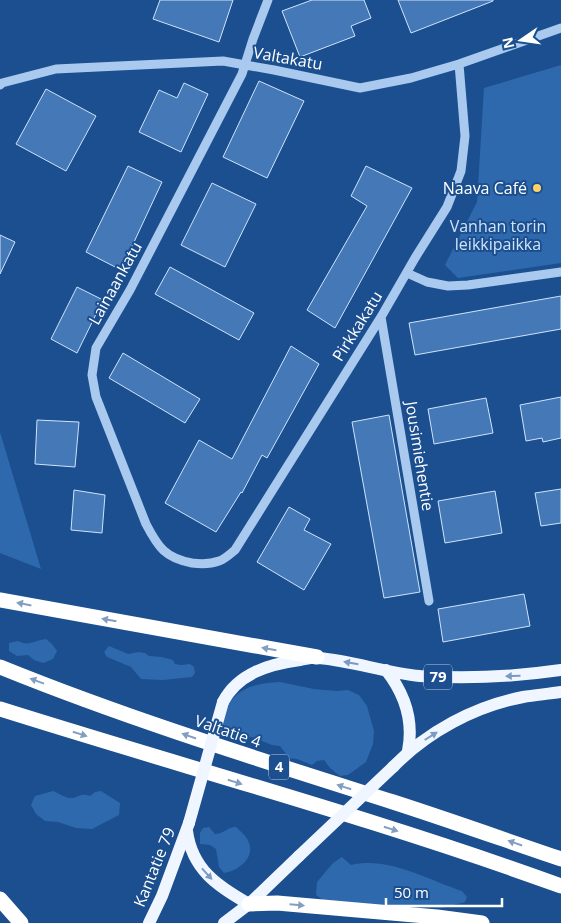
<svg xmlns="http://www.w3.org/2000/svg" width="561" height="923" font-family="'Open Sans',sans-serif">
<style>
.green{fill:#2e69ad}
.building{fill:#4478b7;stroke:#cfe3fa}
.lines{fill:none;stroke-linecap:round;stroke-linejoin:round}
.minor{stroke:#a9c9ee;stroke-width:9}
.major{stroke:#f0f6ff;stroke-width:12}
.highway{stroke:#fff;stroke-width:15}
.major-bridge{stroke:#f0f6ff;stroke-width:12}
.oneway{fill:#829ec1}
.oneway2{fill:#7b9ac1}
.poi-dot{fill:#ffd166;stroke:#1b4f8f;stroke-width:2}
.labels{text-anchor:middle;stroke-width:4;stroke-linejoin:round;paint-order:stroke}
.shield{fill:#1b4f8f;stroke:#bbcadd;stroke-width:1}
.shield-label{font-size:15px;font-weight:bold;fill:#fff}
.street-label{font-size:16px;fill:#fff;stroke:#1b4f8f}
.poi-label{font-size:16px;fill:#fff;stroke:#1b4f8f;text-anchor:end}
.park-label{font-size:16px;fill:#cfe3fa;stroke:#1b4f8f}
</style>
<rect width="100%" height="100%" fill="#1b4f8f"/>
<path class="green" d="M561 65V263L458 278 445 265 477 202 484 88Z
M0 432 41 569 0 553Z
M46 639 52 644 57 651 53 659 43 663 34 660 28 655 17 656 9 651V643L18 641C28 647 35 640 46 639Z
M109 646 128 654 138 652 145 653 149 656 162 657 173 660 175 664 181 665 190 664 194 667 195 673 192 677 163 680 141 679 131 667 107 657 104 652Z
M280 682 314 689 337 691 348 690 359 695 367 706 374 731 373 744 366 762 348 775 340 776 330 768 324 760 317 761 312 765 297 759 289 758 280 746 272 745 252 737H226L222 732C225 693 244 684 280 682Z
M53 791C58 793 64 797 69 798 78 799 79 792 90 796L95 792 101 791 120 803 119 815 92 829 76 828 58 822 45 821 36 814 31 805 35 796Z
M209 827 215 834C224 834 227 827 236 827 241 832 247 836 249 843 255 858 238 871 224 873L219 867 216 849 210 845 200 844V833L203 828Z
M342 857 351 865C388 856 428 880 462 891L467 897 465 902 442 908 405 907 323 900 316 895 317 882 333 863Z"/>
<path class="building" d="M160 0H233L219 42 153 19Z
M312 0H364L371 18 351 26 355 36 300 57 282 11Z
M398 0H493V1L411 33Z
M259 81 304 101 267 178 223 157Z
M184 83 208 94 181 152 139 132 159 90 177 98Z
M46 89 96 116 66 171 16 144Z
M128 166 162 182 121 270 86 252Z
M366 166 412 188 335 328 307 310 367 206 351 196Z
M212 183 256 204 225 267 181 245Z
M0 235 15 242 0 274Z
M170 267 254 313 239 340 155 294Z
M77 287 103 300 77 353 51 339Z
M561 296V329L415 355 409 323Z
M291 346 319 364 267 458 262 455 242 493 241 492 216 532 165 503 199 440 232 459Z
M123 353 200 399 185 423 109 378Z
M561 397V438L543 442 542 438 526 441 520 405Z
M486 398 493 433 434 444 428 409Z
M389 415 420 592 384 598 352 422Z
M37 420 79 422 75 467 35 464Z
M561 489V523L541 526 535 493Z
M74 490 105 495 102 533 71 530Z
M495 491 502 533 445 543 438 501Z
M289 507 310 519 304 530 331 544 304 590 257 562Z
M524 594 530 626 443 642 438 609Z"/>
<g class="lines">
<path class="minor" d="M268 0 253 39 242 74 130 290 96 348 92 375 96 397 146 524C158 547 165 558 192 563 200 564 211 564 219 561 225 559 230 554 235 550L381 317 415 258 447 207 461 171 465 136 459 64
M0 85 2 83 56 69 223 61 274 70 360 88 411 78 459 64 561 28
M407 273 427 282 448 286 468 285 561 272
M381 317 429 601"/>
<path class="major" d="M386 670C405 694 414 720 408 751
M223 702C238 673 270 664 300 660 306 659 313 657 319 658 353 661 386 673 420 676 469 679 513 677 561 670
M393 767C427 732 475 706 523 697 535 695 548 694 561 692
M187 831C192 869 217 886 249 904
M149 923 162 896 189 823
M224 923 249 904 299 856"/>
<path class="highway" d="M0 600 317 657
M0 667C128 719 261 760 393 802 449 820 505 840 561 859
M0 709C187 768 377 819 561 886
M0 899 21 923
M249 904 277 903 437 917 482 923"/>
<path class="major-bridge" d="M189 823 223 702
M299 856 393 767"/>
</g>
<defs><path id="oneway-solid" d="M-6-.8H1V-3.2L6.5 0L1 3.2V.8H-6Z" transform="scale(1.25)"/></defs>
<g class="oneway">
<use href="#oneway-solid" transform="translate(24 604) rotate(-169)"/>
<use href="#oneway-solid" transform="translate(109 620) rotate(-170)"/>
<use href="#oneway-solid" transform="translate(269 649) rotate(-170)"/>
<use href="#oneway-solid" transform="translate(37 681) rotate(-160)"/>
<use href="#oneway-solid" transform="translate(80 734) rotate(18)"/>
<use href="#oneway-solid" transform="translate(189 736) rotate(-161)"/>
<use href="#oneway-solid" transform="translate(235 782) rotate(17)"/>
<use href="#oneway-solid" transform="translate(344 787) rotate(-163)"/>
<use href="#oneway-solid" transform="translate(391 829) rotate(18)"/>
<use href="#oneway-solid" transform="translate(515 843) rotate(-161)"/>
<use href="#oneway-solid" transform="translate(297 905) rotate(5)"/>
</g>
<g class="oneway2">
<use href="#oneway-solid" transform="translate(351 663) rotate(-170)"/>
<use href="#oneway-solid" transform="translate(513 676) rotate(178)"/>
<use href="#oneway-solid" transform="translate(431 736) rotate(-32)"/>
<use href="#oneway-solid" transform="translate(207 874) rotate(48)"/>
</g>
<circle class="poi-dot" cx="537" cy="188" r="5"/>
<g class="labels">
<g class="shield">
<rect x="424" y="664.5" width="28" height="25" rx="4"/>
<rect x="269" y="754.5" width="20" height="25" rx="4"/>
</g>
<g class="shield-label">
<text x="438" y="682">79</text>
<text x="279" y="772">4</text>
</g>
<g class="street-label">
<text transform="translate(288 58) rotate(10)" y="6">Valtakatu</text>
<text transform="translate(115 283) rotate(-61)" y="6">Lainaankatu</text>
<text transform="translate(357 326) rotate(-58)" y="6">Pirkkakatu</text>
<text transform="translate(420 456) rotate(81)" y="6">Jousimiehentie</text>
<text transform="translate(228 731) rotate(19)" y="6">Valtatie 4</text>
<text transform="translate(154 867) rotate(-68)" y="6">Kantatie 79</text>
</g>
<g class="poi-label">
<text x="527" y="194">Naava Café</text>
</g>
<g class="park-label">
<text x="498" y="232">Vanhan torin<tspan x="498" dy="18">leikkipaikka</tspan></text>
</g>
</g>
<g transform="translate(521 40) rotate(257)" stroke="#1b4f8f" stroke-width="4" paint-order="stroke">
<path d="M0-4L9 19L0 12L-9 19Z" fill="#ffffff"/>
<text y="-8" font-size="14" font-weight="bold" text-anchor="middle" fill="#ffffff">N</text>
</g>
<path d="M386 898v8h116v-8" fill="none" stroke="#ffffff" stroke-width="2.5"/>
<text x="394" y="898" font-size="15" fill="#ffffff" stroke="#1b4f8f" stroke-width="4" paint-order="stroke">50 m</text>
</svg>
